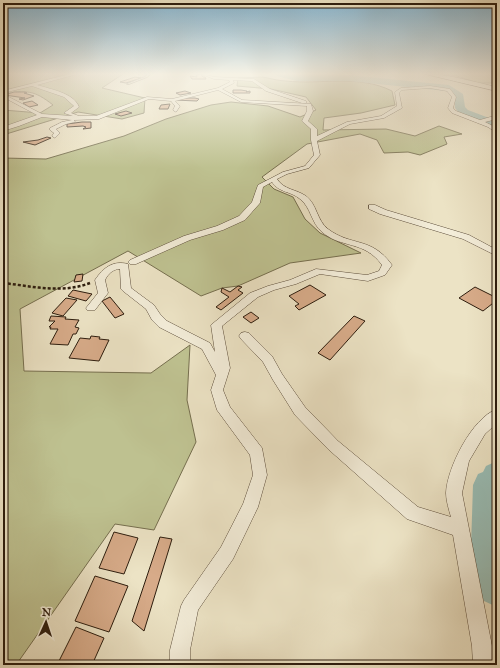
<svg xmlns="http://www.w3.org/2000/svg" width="500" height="668" font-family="'IM FELL Great Primer',serif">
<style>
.green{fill:#bec190;stroke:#766f4f}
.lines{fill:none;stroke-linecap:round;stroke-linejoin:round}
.river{fill:#99beb7;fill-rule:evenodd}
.building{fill:#d7ab89;stroke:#2d1d0e}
.lane-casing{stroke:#5d4e3c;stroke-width:1.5}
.street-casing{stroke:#5d4e3c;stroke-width:1}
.secondary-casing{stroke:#2d1d0e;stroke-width:1}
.path{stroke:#2d1d0e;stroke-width:2.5;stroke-dasharray:3 2;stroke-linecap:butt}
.lane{fill:#f3edd9;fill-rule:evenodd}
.street{fill:#f3edd9;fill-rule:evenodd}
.secondary{fill:#f3edd9;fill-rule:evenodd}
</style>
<rect width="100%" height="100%" fill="#ece3c5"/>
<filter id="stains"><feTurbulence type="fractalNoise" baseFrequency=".005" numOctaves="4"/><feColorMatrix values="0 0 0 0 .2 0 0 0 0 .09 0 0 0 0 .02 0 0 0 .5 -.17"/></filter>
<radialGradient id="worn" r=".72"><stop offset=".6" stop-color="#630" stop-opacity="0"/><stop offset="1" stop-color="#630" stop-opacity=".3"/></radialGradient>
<path class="green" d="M3 74H123L102 88 145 98 144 113 122 119 78 112 3 135V110L40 113 53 105C34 90 27 90 3 94Z
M444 74H497V83H477L457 76Z
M262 77C270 78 278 81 286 81 321 85 358 74 392 91L395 105 361 113 324 118 323 130 386 129 415 136 439 126 462 134 444 137 447 144 420 155 408 152 384 153 377 140 360 134 307 144 262 177 274 189 293 197 305 219 320 233 361 253 290 263 238 286 222 288 201 296 128 251 20 309 24 371 151 373 190 345 187 400 196 442 154 530 115 524 16 665H3V158L46 159 124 136 166 119 211 105 231 102 268 106 300 117 316 110 306 97 271 89 237 86 238 78Z"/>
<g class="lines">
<path class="river" d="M276 74 349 75 449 85 463 94 465 107 468 110 497 121V128L460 114 455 108V97L446 91 349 81H297L277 76Z
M497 461V607L484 601 478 588 471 547 473 485 478 474 483 472 486 466Z"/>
</g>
<path class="building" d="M201 74 203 77H205L206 79H192L190 76 197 77 196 75Z
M135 77 141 78 126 83 120 82Z
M233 90H241L247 91 246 92 250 91V93H233Z
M185 91 191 93 180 95 176 93Z
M14 92H25L27 93H24L34 96 23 100 19 99 25 98 5 95Z
M179 98H195L199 99 197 101 174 100Z
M32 101 38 105 29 107 23 103Z
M170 104 168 109H159L161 105Z
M126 111 132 113 121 116 115 114Z
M82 122H91V128L83 129 86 127 83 126 67 127V124Z
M47 137 51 138 35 145 23 142 38 140Z
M83 274 82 281 74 282 76 275Z
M310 285 326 295 299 310 295 306 299 304 289 296Z
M238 286 242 287 238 290 243 293 221 310 216 307 229 297 221 292 222 288 230 292Z
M475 287 497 298V300L483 311 459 298Z
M73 290 92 294 86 301 68 296Z
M110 297 124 314 115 318 102 301Z
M66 298 77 300 63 316 52 313Z
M251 312 259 318 251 323 243 317Z
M51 316 66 317 65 319 79 320 75 327 79 328 76 334H73L68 345 50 344 58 329H50L51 327H49L55 321H49Z
M354 316 365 321 330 360 318 353Z
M91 336 100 337 99 339 109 340 99 361 69 358 80 338 90 339Z
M114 532 138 538 124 574 99 568Z
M160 537 172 539 144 631 132 621Z
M95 576 128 586 109 632 75 621Z
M76 627 104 638 92 665H57Z"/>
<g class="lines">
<g class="lane-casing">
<path id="lane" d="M148 74H150L147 77 129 84H127L145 77Z"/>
</g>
<g class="street-casing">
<path id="street" d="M70 74H77L37 85C50 89 74 93 79 107L71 113 79 116H96L147 97 172 99 218 88 230 82 229 80 214 79 201 74 215 77 254 79 270 89 306 101V103H302L266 91 252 81 233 80 234 83 222 89 242 100 311 104 313 111 308 121 317 129V136L347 122 381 116 397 106 395 92 401 88 430 86 450 89 456 97 453 108 456 111 480 120 497 115V119L485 122 497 128V133L488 127 452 113 448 108 452 97 447 91 430 88 402 90 399 93 402 108 384 118 350 124 317 141 320 155 309 168 287 174 277 179C284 190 296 189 306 196 317 204 317 221 328 229 352 247 371 236 392 265L385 275 368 281 320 274 296 284 274 290 258 297 222 326 230 368 223 390 230 407 262 448 267 475 258 507 233 559 198 610 190 650V665H170V650L181 606 184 600 221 547 243 504 253 475 250 455 217 410 211 390 216 375 202 349 159 327 152 320 146 309 123 291 121 289 120 269C113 269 108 274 105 280L108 293 95 310H87L86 308 98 293 95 280C103 268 113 260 128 264L131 288 154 305 160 314 167 321 210 343 215 352 211 325 250 293 268 286 290 280 316 269 367 275 379 271 382 265C364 240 342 249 322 232 311 223 311 207 300 199 291 191 279 193 272 182L263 187 260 203 245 220 223 230 190 240 136 264H130L128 262 130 260 184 236 217 226 239 216 252 202 258 185 283 172 305 166 314 155 311 140V129L302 121 307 111V106L241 102 218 90 175 101 180 106 176 112 173 110 175 106 171 101 149 99 99 119 74 120 75 122 66 124 56 129 60 133 55 138 52 136 54 133 50 130V128L62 122 72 120 42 117 19 126 3 131V127L37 115 3 97 5 95 42 114 73 116 64 113 74 106 64 97 32 86 3 93V91Z
M369 205H375L386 210 469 235 497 250V256L463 239 380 214 369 209Z
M245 332 249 333 272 356 282 374 305 407 338 441 418 507 451 517C449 510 446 501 446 493 447 468 472 418 497 409V423L485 434 469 461 462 493 492 646 493 665H473L472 646 453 535 407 519 328 449 295 415 273 380 263 362 241 339 239 336 241 333Z"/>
</g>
<g class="secondary-casing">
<path id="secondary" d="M425 74C450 74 473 82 497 87V91Z"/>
</g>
<path class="path" d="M3 283C31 286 62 294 90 283"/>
<use href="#lane" class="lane"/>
<use href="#street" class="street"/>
<use href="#secondary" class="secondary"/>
</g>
<linearGradient id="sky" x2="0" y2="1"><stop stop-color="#88b8d4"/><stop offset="0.44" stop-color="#f6f2e5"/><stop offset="1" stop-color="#f6f2e5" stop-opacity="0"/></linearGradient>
<rect width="500" height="168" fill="url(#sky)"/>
<rect width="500" height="668" fill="none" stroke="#ece3c5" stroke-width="16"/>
<rect x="4" y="4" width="492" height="660" fill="none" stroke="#2d1d0e" stroke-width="2"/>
<rect x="8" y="8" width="484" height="652" fill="none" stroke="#2d1d0e"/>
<g transform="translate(46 622) rotate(3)" stroke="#f3edd9" stroke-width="3" paint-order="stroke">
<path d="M0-3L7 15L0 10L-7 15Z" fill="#2d1d0e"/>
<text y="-6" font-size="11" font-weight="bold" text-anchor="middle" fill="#2d1d0e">N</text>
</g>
<rect width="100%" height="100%" filter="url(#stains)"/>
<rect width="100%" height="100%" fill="url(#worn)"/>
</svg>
